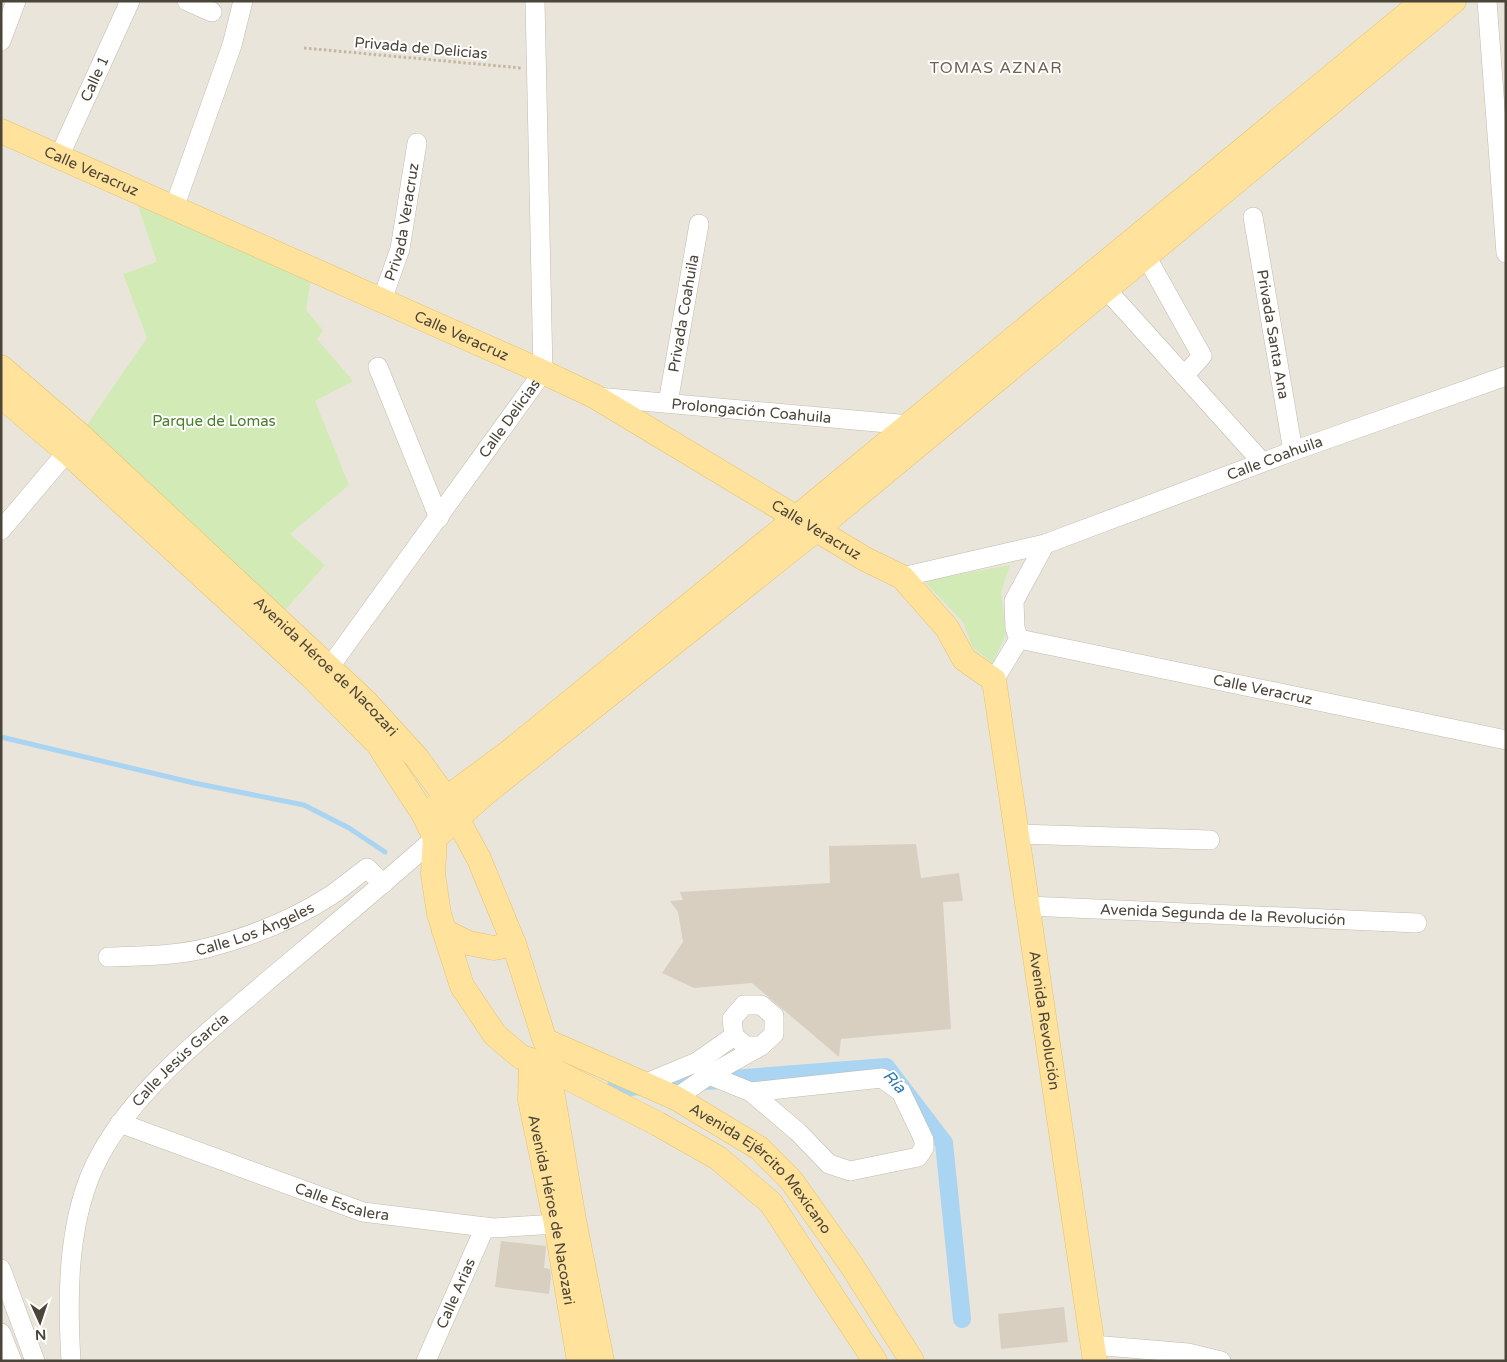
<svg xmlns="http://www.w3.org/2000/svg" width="1507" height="1362" font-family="'Varela Round',sans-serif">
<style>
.residential{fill:#eae5da}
.green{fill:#d2eab5}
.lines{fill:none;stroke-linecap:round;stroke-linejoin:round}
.stream{stroke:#a9d4f2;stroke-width:5}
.canal{stroke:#a9d4f2;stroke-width:18}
.building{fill:#d8cfc1}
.minor-casing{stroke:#c2bbae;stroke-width:20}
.major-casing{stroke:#e6c16a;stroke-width:25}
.path{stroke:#c4b79f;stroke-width:3;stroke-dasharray:2.5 2.5;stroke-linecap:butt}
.minor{stroke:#fff;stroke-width:19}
.major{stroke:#ffe39c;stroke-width:24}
.labels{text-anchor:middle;stroke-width:4;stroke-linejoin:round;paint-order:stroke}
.street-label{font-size:15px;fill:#4b4439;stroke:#fff}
.park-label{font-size:15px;fill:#4a7f2a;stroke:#fff}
.neighbourhood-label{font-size:16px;letter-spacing:1px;fill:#6e6250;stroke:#fff}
.water-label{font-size:16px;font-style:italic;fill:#2e7ab2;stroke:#fff}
</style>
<rect width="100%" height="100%" fill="#f6f3ec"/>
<path class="residential" d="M1 1H1506V1361H1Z"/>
<path class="green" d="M135 197 311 278 306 310 323 330 317 339 353 381 315 401 349 485 290 534 325 565 277 619 80 435 147 338 123 274 157 262Z
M1010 565 1001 592 1006 634 993 663 973 648 963 622 924 581Z"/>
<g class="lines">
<path class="stream" d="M1 737 194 783 304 805 349 828 385 852"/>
<path class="canal" d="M615 1088 886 1067 944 1143 962 1319"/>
</g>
<path class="building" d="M916 844 921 878 959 873 963 901 943 902 951 1029 841 1039 839 1057 752 983 694 988 662 973 683 942 678 912 670 901 683 900 680 892 830 883 829 846Z
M501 1241 546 1246 544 1268 550 1269 551 1277 549 1294 495 1287Z
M1064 1307 1068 1342 1001 1349 998 1314Z"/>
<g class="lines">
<g class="minor-casing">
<g id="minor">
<path d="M187 1 212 12"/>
<path d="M1487 1 1506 253"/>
<path d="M1 41 16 1"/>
<path id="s1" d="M59 157 130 1"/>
<path d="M174 208 232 45 243 1"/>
<path id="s2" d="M1253 217 1293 451"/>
<path d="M1146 256 1202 356 1184 376"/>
<path d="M1106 289 1262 462"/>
<path id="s3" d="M382 300 400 249 417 143"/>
<path d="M378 367 439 518"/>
<path id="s4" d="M597 397 910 425"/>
<path id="s5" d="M668 403 699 224"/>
<path d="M1 530 67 452"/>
<path id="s6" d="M902 577 1045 544 1293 451 1506 376"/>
<path id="s7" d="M1019 639 1506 740"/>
<path d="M1019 639 1015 628 1014 601 1045 544"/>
<path id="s8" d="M317 673 329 668 543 372 535 1"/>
<path d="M994 680 1019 639"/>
<path d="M1018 834 1210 840"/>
<path id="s9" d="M1028 906 1417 923"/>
<path id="s10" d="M108 957C141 956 175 956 207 948 249 937 294 919 330 896 343 887 355 877 367 868L383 884"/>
<path d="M697 1062 709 1075 751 1092 798 1132 829 1164 850 1171 918 1157 924 1148V1140L901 1092 882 1078 751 1092"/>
<path d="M644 1084 697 1062 734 1036"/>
<path d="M676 1098 709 1075 761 1046 774 1034V1016L761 1005H744L732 1019 734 1036 746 1046H761"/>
<path id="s11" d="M120 1123 363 1212 493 1228 556 1224 568 1221"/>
<path d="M1 1269 35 1361"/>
<path d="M1 1333 12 1361"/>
<path d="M1093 1345 1188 1353 1221 1361"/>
<path id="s12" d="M71 1361C67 1295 67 1217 99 1157 135 1089 207 1033 265 983 322 935 379 888 435 838"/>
<path id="s13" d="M426 1361 485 1227"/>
</g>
</g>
<g class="major-casing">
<g id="major">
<path id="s14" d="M1 131 543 372 594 396 865 559 902 577 947 628 964 659 994 680 1095 1361"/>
<path id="s15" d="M1 367 80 435 366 702 417 758 446 798 479 859 514 944 545 1041 553 1044 548 1067 574 1220 602 1361"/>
<path id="s16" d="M1 396 67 452 311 676 378 744 424 815 435 838 433 874 439 914 462 986 495 1035 521 1057 531 1060 530 1100 556 1224 579 1361"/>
<path d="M424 815 509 752 797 517 1423 1"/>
<path d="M435 838 487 792 817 529 1454 1"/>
<path d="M444 931 468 943 494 948 514 944"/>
<path id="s17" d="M553 1044 676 1098 759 1148 791 1180 852 1266 912 1361"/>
<path d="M537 1062 658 1124 718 1158 771 1203 875 1361"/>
</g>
</g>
<path class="path" d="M304 48 521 68"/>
<use href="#minor" class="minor"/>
<use href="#major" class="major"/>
</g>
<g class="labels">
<g class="street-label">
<text transform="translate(421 48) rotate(5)" y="5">Privada de Delicias</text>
<text dy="5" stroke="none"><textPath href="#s1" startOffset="86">Calle 1</textPath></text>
<text dy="5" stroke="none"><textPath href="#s14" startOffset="99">Calle Veracruz</textPath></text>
<text dy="5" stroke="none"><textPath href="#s3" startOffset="81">Privada Veracruz</textPath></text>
<text dy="5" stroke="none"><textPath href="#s5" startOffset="91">Privada Coahuila</textPath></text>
<text dy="5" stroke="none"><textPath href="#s2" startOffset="119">Privada Santa Ana</textPath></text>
<text dy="5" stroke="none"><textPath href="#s14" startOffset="504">Calle Veracruz</textPath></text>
<text dy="5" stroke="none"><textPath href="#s4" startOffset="155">Prolongación Coahuila</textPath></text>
<text dy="5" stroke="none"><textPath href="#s8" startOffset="321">Calle Delicias</textPath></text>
<text dy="5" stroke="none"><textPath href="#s6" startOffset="392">Calle Coahuila</textPath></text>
<text dy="5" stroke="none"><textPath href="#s14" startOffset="909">Calle Veracruz</textPath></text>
<text dy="5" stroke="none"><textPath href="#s15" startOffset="442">Avenida Héroe de Nacozari</textPath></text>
<text dy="5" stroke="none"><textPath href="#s7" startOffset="249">Calle Veracruz</textPath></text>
<text dy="5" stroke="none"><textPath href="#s9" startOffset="195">Avenida Segunda de la Revolución</textPath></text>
<text dy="5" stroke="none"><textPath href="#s10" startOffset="151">Calle Los Ángeles</textPath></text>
<text dy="5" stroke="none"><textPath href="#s14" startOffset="1491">Avenida Revolución</textPath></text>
<text dy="5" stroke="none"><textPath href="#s12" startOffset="336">Calle Jesús García</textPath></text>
<text dy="5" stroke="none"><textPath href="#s17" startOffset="246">Avenida Ejército Mexicano</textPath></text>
<text dy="5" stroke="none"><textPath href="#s11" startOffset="236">Calle Escalera</textPath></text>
<text dy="5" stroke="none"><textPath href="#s16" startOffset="1031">Avenida Héroe de Nacozari</textPath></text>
<text dy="5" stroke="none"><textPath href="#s13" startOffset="74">Calle Arias</textPath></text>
</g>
<g class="park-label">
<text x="214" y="426">Parque de Lomas</text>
</g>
<g class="neighbourhood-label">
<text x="996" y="73">TOMAS AZNAR</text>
</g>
<g class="water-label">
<text transform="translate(895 1081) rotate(47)" y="6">Ría</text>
</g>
</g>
<rect width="1507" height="1362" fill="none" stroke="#4b4439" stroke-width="5"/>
<g transform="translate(40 1322) rotate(177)" stroke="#ffffff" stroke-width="4" paint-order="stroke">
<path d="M0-4L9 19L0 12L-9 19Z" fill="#4b4439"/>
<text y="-8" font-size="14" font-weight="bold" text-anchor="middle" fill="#4b4439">N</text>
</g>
</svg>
